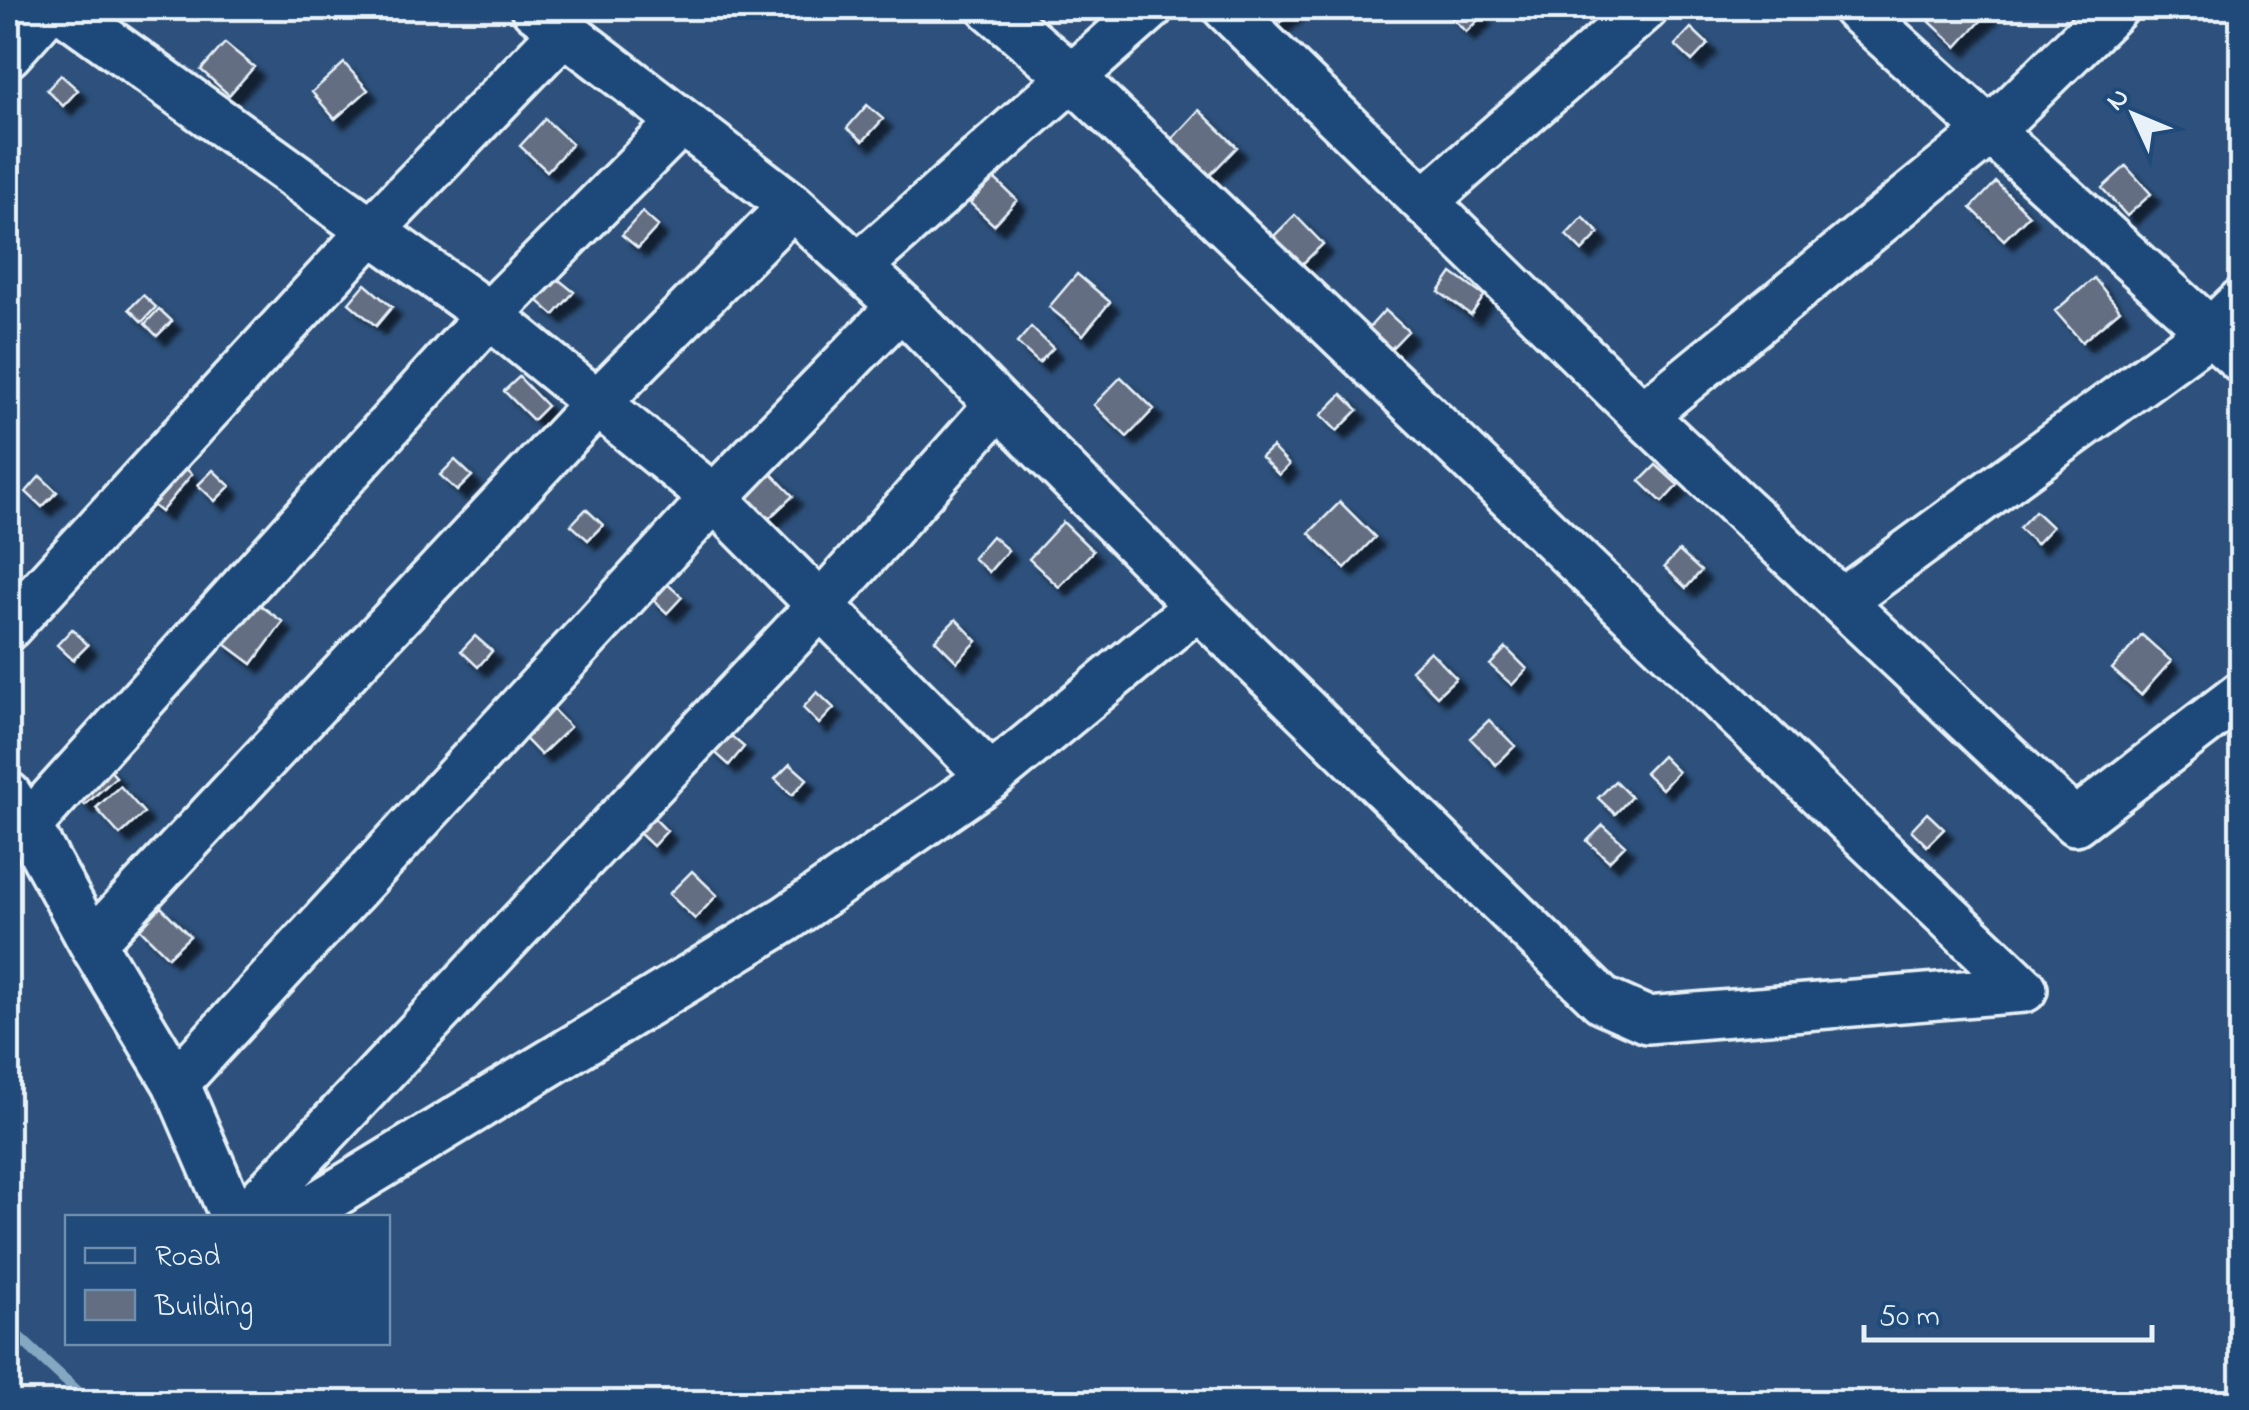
<svg xmlns="http://www.w3.org/2000/svg" width="2249" height="1410" font-family="'Indie Flower',sans-serif">
<style>
.lines{fill:none;stroke-linecap:round;stroke-linejoin:round}
.stream{stroke:#84a8c2;stroke-width:11}
.building{fill:#636e82;stroke:#e8f1f8;stroke-width:2.5;filter:url(#shadow)}
.street-casing{stroke:#e8f1f8;stroke-width:52}
.street{stroke:#1f4a7a;stroke-width:45}
</style>
<defs>
<filter id="shadow"><feDropShadow dx="9" dy="9" stdDeviation="2.5" flood-color="#0009"/></filter>
</defs>
<rect width="100%" height="100%" fill="#2d517c"/>
<filter id="ink" filterUnits="userSpaceOnUse"><feTurbulence type="fractalNoise" baseFrequency=".01" numOctaves="2"/><feDisplacementMap in="SourceGraphic" scale="20" xChannelSelector="R" yChannelSelector="G"/><feConvolveMatrix kernelMatrix="1 2 1 2 8 2 1 2 1" color-interpolation-filters="sRGB"/></filter>
<g filter="url(#ink)">
<g class="lines">
<path class="stream" d="M8 1327 89 1402"/>
</g>
<path class="building" d="M1271 8H1298L1277 25 1265 12Z
M1458 8H1475L1483 15 1466 32 1450 16Z
M1944 8H1986L1990 11 1957 47 1930 22Z
M1691 28 1708 44 1692 61 1675 45Z
M225 43 254 67 229 95 201 70Z
M344 63 368 90 335 119 312 92Z
M61 75 78 90 63 106 47 90Z
M867 105 883 119 863 141 847 128Z
M1199 110 1237 147 1208 177 1170 141Z
M545 119 572 144 547 171 520 146Z
M2126 166 2151 194 2127 216 2102 188Z
M994 178 1017 200 994 225 970 203Z
M1996 182 2029 215 2004 240 1971 208Z
M642 212 658 226 638 248 622 235Z
M1295 215 1323 244 1291 275 1263 247Z
M1583 217 1599 233 1582 251 1566 235Z
M1452 273 1484 296 1471 315 1439 292Z
M1077 274 1110 302 1083 335 1049 307Z
M2094 278 2120 310 2082 342 2055 311Z
M558 279 574 292 554 315 538 301Z
M365 284 392 307 376 326 349 303Z
M143 295 156 307 142 322 129 309Z
M159 309 172 321 157 336 145 324Z
M1385 310 1408 331 1381 359 1359 339Z
M1031 327 1053 348 1039 363 1017 343Z
M519 377 547 406 533 420 504 391Z
M1121 377 1154 409 1127 437 1094 405Z
M1342 394 1358 410 1337 431 1321 415Z
M160 447 192 474 161 512 128 485Z
M1272 447 1289 465 1279 475 1261 457Z
M455 460 472 476 457 491 440 475Z
M1656 465 1678 485 1662 502 1640 481Z
M765 467 793 496 762 525 735 495Z
M213 470 230 486 215 501 198 485Z
M40 476 57 492 42 507 26 492Z
M1340 502 1375 537 1345 568 1309 533Z
M586 509 603 525 588 540 571 525Z
M2035 511 2052 527 2036 544 2019 528Z
M1063 522 1093 551 1059 587 1029 559Z
M992 536 1008 550 989 572 973 558Z
M1679 551 1701 571 1686 588 1664 567Z
M665 582 682 597 667 613 650 597Z
M252 599 283 622 252 664 221 641Z
M956 619 977 641 957 662 935 640Z
M72 629 88 645 73 660 57 645Z
M2142 635 2171 661 2141 695 2112 669Z
M475 636 492 651 478 667 461 651Z
M1506 648 1527 669 1512 685 1490 665Z
M1430 651 1456 678 1437 696 1411 670Z
M536 692 570 727 541 755 507 720Z
M817 692 834 708 819 724 803 708Z
M1489 720 1515 746 1496 765 1470 738Z
M724 730 744 747 729 765 709 747Z
M1662 756 1678 772 1662 789 1645 773Z
M99 758 116 777 85 805 68 786Z
M790 764 807 779 792 795 775 779Z
M1615 781 1631 797 1615 814 1598 798Z
M120 786 144 813 120 835 96 808Z
M1927 813 1944 829 1927 846 1911 830Z
M651 815 667 831 653 846 636 830Z
M1603 825 1625 845 1609 861 1587 841Z
M692 871 717 895 695 919 669 894Z
M161 907 190 936 168 957 140 929Z"/>
<g class="lines">
<g class="street-casing">
<path id="street" d="M61 8 489 315 714 498 991 777
M534 8 792 206 901 306 1198 606 1602 1000 1647 1020 2024 989
M991 8 1072 77 2024 989
M1226 8 1643 415 2075 822 2242 694
M1855 8 2242 360
M8 54 49 8
M1425 201 1645 8
M858 267 1150 8
M1643 415 1990 131 2115 8
M1842 601 2211 331 2242 301
M8 627 371 231 565 30
M8 795 28 826 92 943 176 1083 234 1218
M28 826 489 315 681 122
M92 943 598 402 792 206
M176 1083 714 498 901 306
M244 1218 821 605 998 405
M295 1218 786 919 991 777 1198 606"/>
</g>
<use href="#street" class="street"/>
</g>
</g>
<rect width="2249" height="1410" fill="none" stroke="#1f4a7a" stroke-width="40"/>
<rect x="20" y="20" width="2209" height="1370" fill="none" stroke="#e8f1f8" stroke-width="4" filter="url(#ink)"/>
<rect x="65" y="1215" width="325" height="130" fill="#1f4a7a" stroke="#6f8dac" stroke-width="2.5"/>
<rect x="85" y="1248" width="50" height="15" fill="#1f4a7a" stroke="#6f8dac" stroke-width="2.5"/>
<text x="155" y="1265" font-size="30" fill="#e8f1f8">Road</text>
<rect x="85" y="1290" width="50" height="30" fill="#636e82" stroke="#6f8dac" stroke-width="2.5"/>
<text x="155" y="1315" font-size="30" fill="#e8f1f8">Building</text>
<g transform="translate(2134 115) rotate(314)" stroke="#1f4a7a" stroke-width="8" paint-order="stroke">
<path d="M0-8L18 38L0 25L-18 38Z" fill="#e8f1f8"/>
<text y="-15" font-size="28" font-weight="bold" text-anchor="middle" fill="#e8f1f8">N</text>
</g>
<path d="M1864 1325v15h288v-15" fill="none" stroke="#e8f1f8" stroke-width="5"/>
<text x="1879" y="1325" font-size="30" fill="#e8f1f8" stroke="#1f4a7a" stroke-width="8" paint-order="stroke">50 m</text>
</svg>
